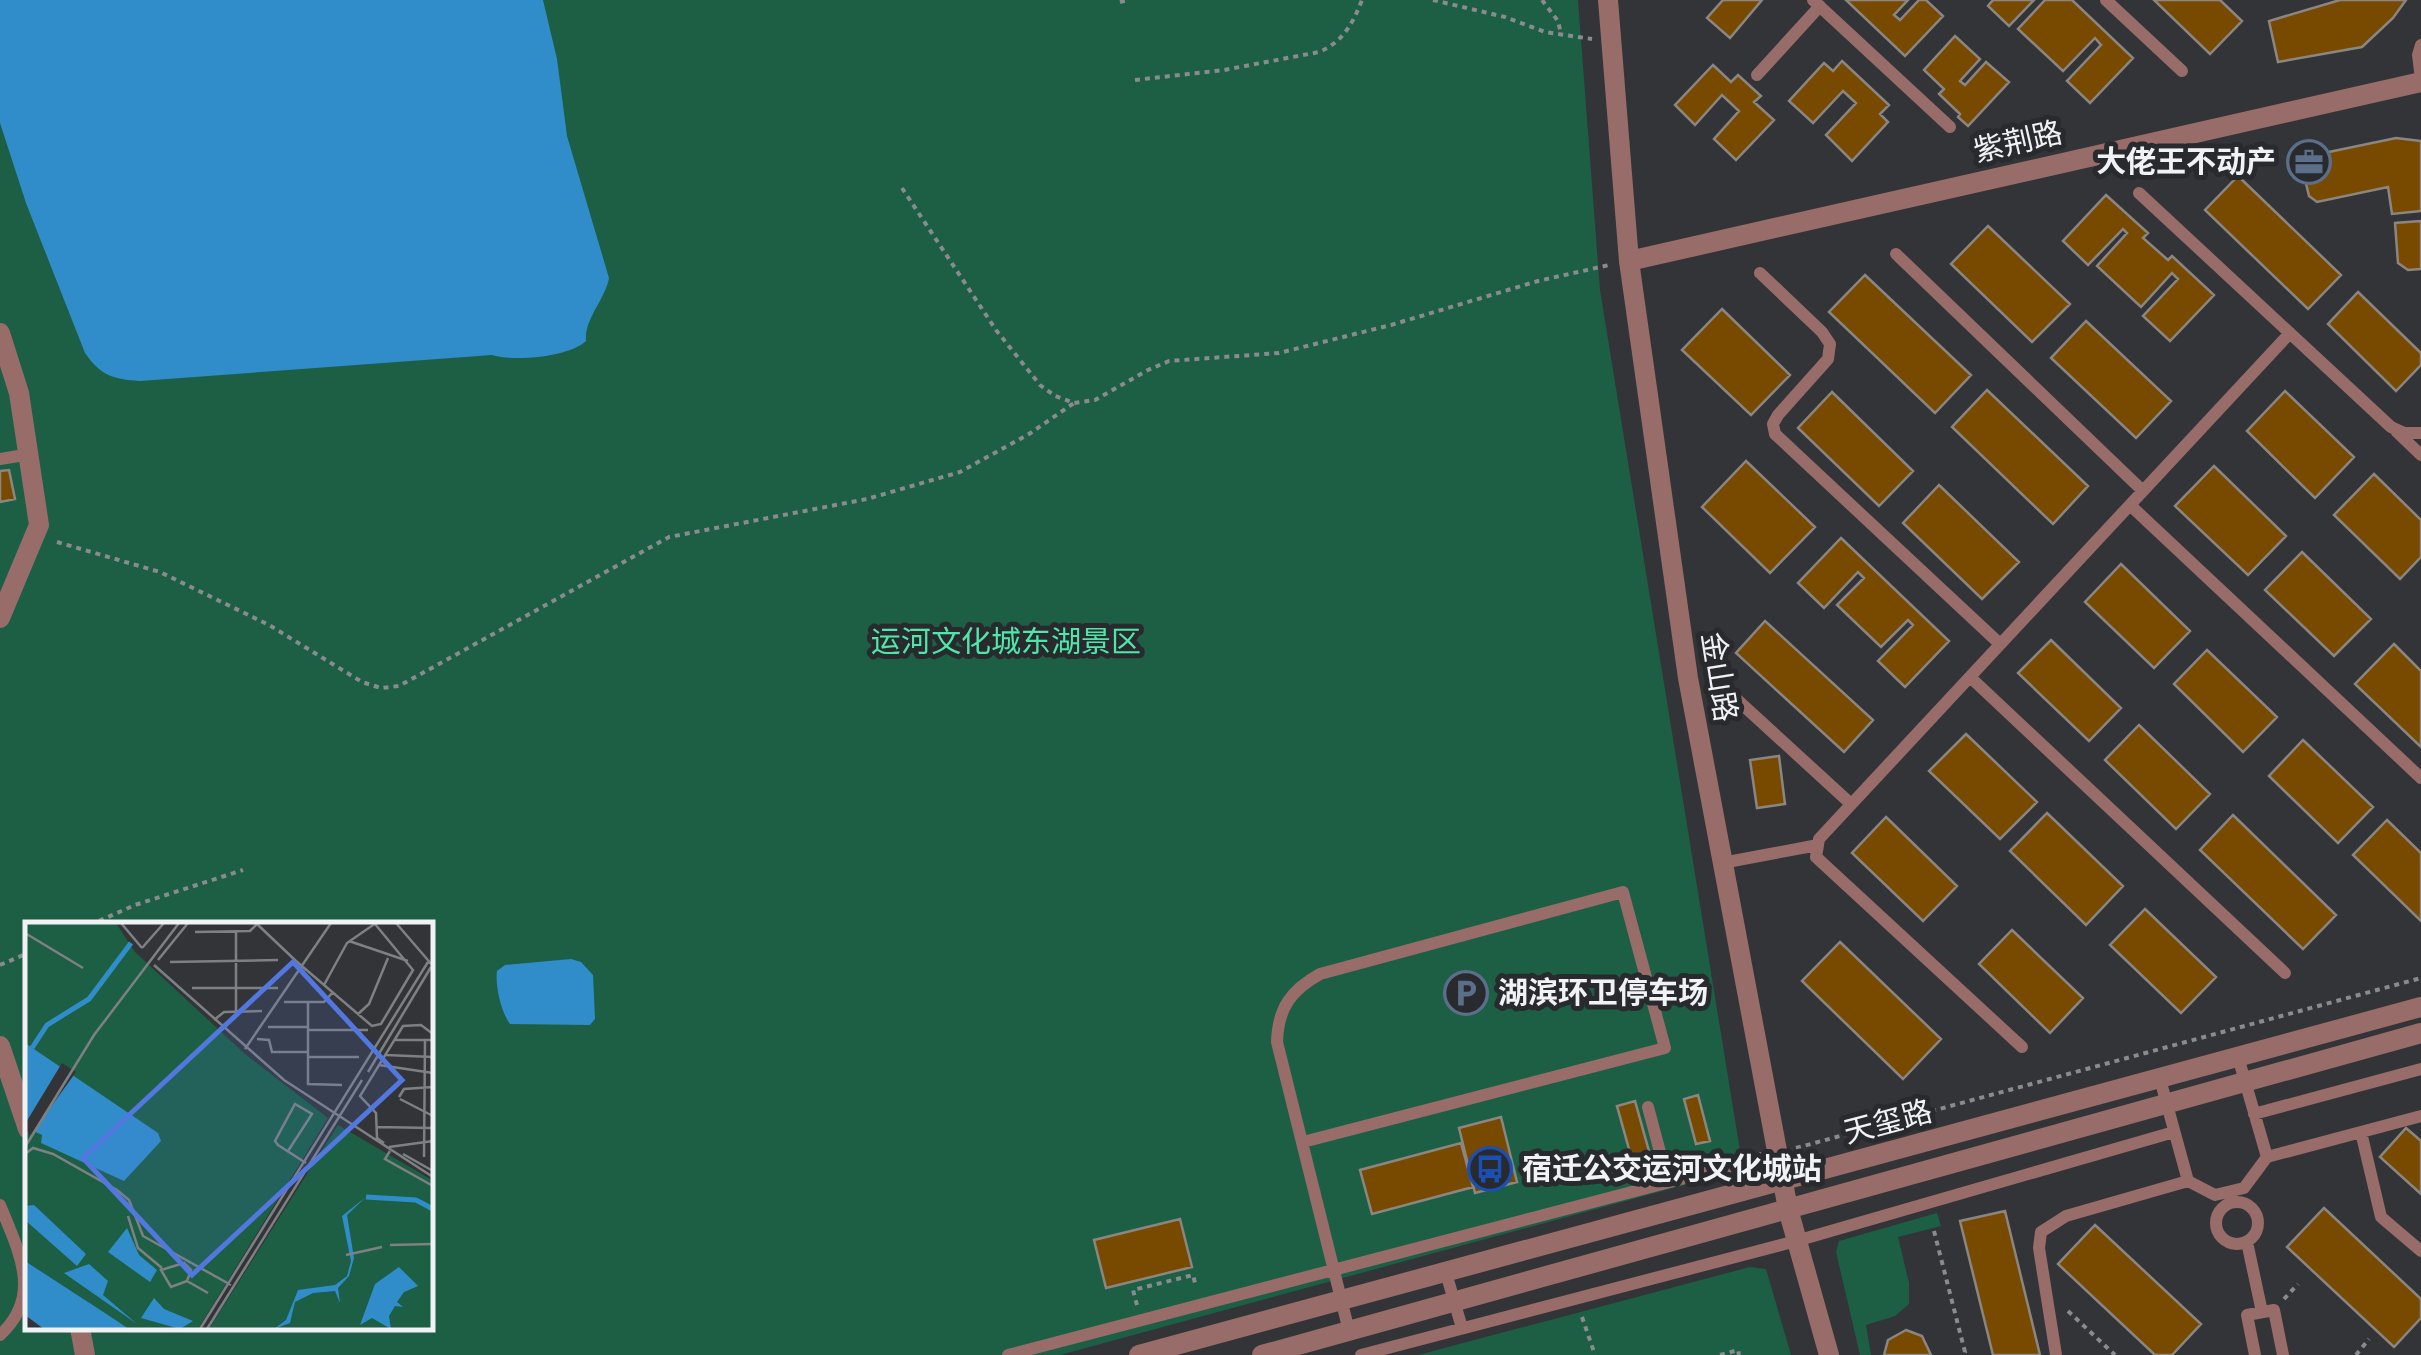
<svg xmlns="http://www.w3.org/2000/svg" width="2421" height="1355" font-family="'Titillium Web','Noto Sans SC',sans-serif">
<style>
.green{fill:#1c5f45;fill-rule:evenodd}
.water{fill:#308dc9}
.building{fill:#784a00;stroke:#8b8682;stroke-width:2.5}
.lines{fill:none;stroke-linecap:round;stroke-linejoin:round}
.path{stroke:#898b8e;stroke-width:4;stroke-dasharray:5 5;stroke-linecap:butt}
.service{stroke:#986c69;stroke-width:12}
.minor{stroke:#986c69;stroke-width:20}
.tertiary{stroke:#986c69;stroke-width:20}
.labels{text-anchor:middle;stroke-width:10;stroke-linejoin:round;paint-order:stroke}
.street-label{font-size:30px;fill:#f0f2f5;stroke:#282a2e}
.poi-label{font-size:30px;font-weight:bold;fill:#f0f2f5;stroke:#282a2e;text-anchor:start}
.park-label{font-size:30px;fill:#4ee6aa;stroke:#282a2e}
.inset-river{fill:none;stroke:#308dc9;stroke-width:5}
.inset-road{fill:none;stroke:#7e8084;stroke-width:2.5}
.view{fill:#5277df;fill-opacity:0.15;stroke:#5277df;stroke-width:5}
.inset-edge{fill:none;stroke:#f0f2f5;stroke-width:5}
</style>
<rect width="100%" height="100%" fill="#323438"/>
<path class="green" d="M0 0H1578L1600 290 1743 1169 1060 1355H0ZM28 925H430V1328H28Z
M1937 1213 1941 1226 1898 1237 1909 1283V1304L1895 1316 1866 1325 1871 1355H1860L1836 1252 1839 1241Z
M1750 1267 1766 1269 1791 1355H1418Z"/>
<path class="water" d="M0 0H543L557 59 567 136 609 278C605 300 584 319 586 341 569 357 514 362 492 355L140 381C113 379 101 376 85 353L26 203 0 123Z
M571 959 581 962 593 975 595 1019 590 1025 510 1024C501 1012 495 986 497 971L505 965Z"/>
<path class="building" d="M1723 0H1762L1730 38 1707 18Z
M1846 0H1908L1894 15 1900 20 1919 0H1926L1943 16 1905 56Z
M1993 0H2034L2009 26 1988 6Z
M2045 0H2072L2133 58 2090 103 2067 81 2101 45 2095 38 2063 71 2018 29Z
M2154 0H2220L2242 21 2210 54Z
M2340 0H2406L2393 18 2362 47 2278 62 2269 21Z
M1955 36 1980 59 1960 81 1965 85 1986 62 2009 82 1968 126 1958 117 1960 114 1939 94 1944 89 1924 70Z
M1842 61 1889 105 1880 114 1888 122 1852 161 1826 135 1856 103 1843 91 1813 123 1789 101 1824 63 1833 71Z
M1713 65 1731 82 1738 75 1761 96 1754 102 1774 120 1736 160 1714 139 1739 111 1722 95 1695 125 1675 105Z
M2396 138 2421 141V211L2392 214 2388 187 2317 202 2309 196 2300 158Z
M2238 176 2341 275 2308 309 2205 210Z
M2106 195 2148 233 2143 238 2168 260 2172 256 2214 295 2170 341 2143 316 2178 279 2172 273 2141 307 2097 266 2127 233 2123 229 2088 265 2063 241Z
M2421 221V269L2408 270 2398 263 2395 223Z
M1988 226 2070 304 2032 342 1951 264Z
M1865 275 1971 375 1935 413 1829 312Z
M2358 292 2421 353V365L2396 391 2328 324Z
M1722 309 1790 375 1751 415 1682 350Z
M2086 321 2171 401 2136 438 2051 358Z
M1987 390 2088 486 2053 524 1952 427Z
M2285 391 2354 457 2315 498 2247 431Z
M1832 392 1913 471 1879 506 1798 428Z
M1746 461 1815 527 1770 573 1702 507Z
M2214 466 2286 536 2248 575 2175 506Z
M9 470 15 499 0 502V471Z
M2374 474 2421 520V557L2400 579 2334 515Z
M1939 485 2019 562 1982 599 1903 523Z
M1841 538 1949 641 1905 687 1878 661 1913 625 1908 620 1881 647 1837 605 1864 578 1858 572 1824 608 1798 583Z
M2302 552 2371 619 2334 656 2265 590Z
M2121 564 2190 631 2154 668 2085 602Z
M1765 621 1873 720 1844 752 1736 653Z
M2051 640 2121 708 2089 741 2018 673Z
M2394 644 2421 671V747L2355 684Z
M2207 650 2277 717 2243 752 2174 684Z
M2139 725 2210 794 2176 829 2105 760Z
M1966 734 2037 802 2000 839 1929 771Z
M2303 740 2373 807 2338 843 2269 776Z
M1779 756 1785 804 1757 808 1750 760Z
M2047 813 2123 886 2086 925 2010 851Z
M2233 815 2336 915 2303 949 2200 850Z
M1886 817 1957 886 1923 921 1852 853Z
M2387 820 2421 853V921L2353 855Z
M2145 909 2216 977 2181 1013 2110 945Z
M2012 930 2083 998 2050 1033 1979 964Z
M1840 942 1941 1039 1903 1079 1802 981Z
M1698 1095 1710 1141 1696 1144 1684 1099Z
M1635 1101 1652 1162 1634 1167 1617 1106Z
M1501 1117 1517 1182 1475 1193 1459 1128Z
M2406 1128 2421 1141V1194L2380 1157Z
M1461 1143 1473 1187 1372 1214 1360 1170Z
M2324 1208 2421 1299V1318L2394 1347 2287 1247Z
M2005 1211 2040 1355H1993L1960 1221Z
M1180 1219 1192 1267 1106 1288 1094 1240Z
M2095 1225 2201 1324 2172 1355H2155L2058 1264Z
M1906 1330 1922 1336 1931 1355H1884L1888 1340Z"/>
<g class="lines">
<path class="path" d="M1433 0 1505 17 1545 32 1592 39
M1542 0 1558 21 1561 34
M1120 2 1129 0
M1135 80 1224 70 1319 52C1343 42 1353 23 1362 0
M902 188 996 330 1040 385 1055 396 1074 403 1095 400 1148 370 1169 361 1279 353 1391 325 1538 281 1609 265
M57 542 160 572 269 625 362 682 381 688 399 686 669 537 867 499 960 472 1029 434 1074 403
M90 925 135 905 243 870
M0 965 28 953
M1796 1148 2421 978
M1934 1231 1965 1352 1962 1355
M2284 1299 2298 1284
M1137 1305 1133 1290 1193 1275 1196 1287
M2068 1311 2115 1355
M1582 1317 1595 1355
M1720 1355 1738 1350 1739 1355
M2356 1355 2369 1339"/>
<path class="service" d="M1813 0 1950 127
M2106 0 2182 71
M2421 45 2418 55 2421 79
M1757 75 1820 6
M2139 193 2391 427 2404 433H2421
M1896 254 2143 491
M1760 273 1822 332 1830 344 1828 359 1778 415 1773 424 1775 434 2000 644
M2397 432 2421 455
M0 459 30 454
M2130 505 2421 778
M1970 677 2285 973
M1721 685 1851 804
M1722 863 1818 845
M2022 1047 1816 857 1819 839 2290 333
M2238 1057 2267 1157
M2160 1079 2188 1181
M1648 1107 1668 1182
M2254 1114 2421 1069
M2361 1132 2381 1217 2421 1251
M1303 1142 1665 1048 1623 892 1320 974C1291 990 1278 1008 1277 1042L1349 1331
M2216 1223a21 21 0 1 1 42 0a21 21 0 1 1-42 0Z
M0 1205C19 1252 43 1296 0 1335
M2247 1242 2262 1312
M1446 1273 1462 1328
M1008 1355 1777 1154
M1361 1355 1796 1241 2174 1132
M2056 1355 2039 1248 2041 1232 2066 1216 2188 1181 2215 1195 2244 1188 2267 1157 2421 1116
M2255 1355 2247 1315 2274 1310 2283 1355"/>
<path class="minor" d="M1629 261 2421 82
M0 333 19 393 39 525 0 618
M0 1046 28 1129
M80 1328 85 1355
M1139 1355 2421 1007
M1262 1355 2421 1033"/>
<path class="tertiary" d="M1608 0 1629 261 1688 678 1788 1209 1829 1355"/>
</g>
<defs>
<g id="office-ring" transform="scale(2.25)"><circle r="9.5" fill="#282a2e" stroke="#5c6f8a" stroke-width="1.5"/><path d="M-6-3h4V-5.5h4V-3h4V5H-6ZM-1-4.5V-3h2v-1.5ZM-6 0V1H6V0Z" fill="#5c6f8a"/></g>
<g id="parking-ring" transform="scale(2.25)"><circle r="9.5" fill="#282a2e" stroke="#5c6f8a" stroke-width="1.5"/><path d="M-3.5-5.5H1a3.5 3.5 0 0 1 0 7H-1V5.5H-3.5ZM-1-3.4V-.6H.8a1.4 1.4 0 0 0 0-2.8Z" fill="#5c6f8a"/></g>
<g id="bus-ring" transform="scale(2.25)"><circle r="9.5" fill="#282a2e" stroke="#1a4fb4" stroke-width="1.5"/><path d="M-5-6H5V4H4V6H2V4H-2V6H-4V4H-5ZM-3.5-4V0h7V-4ZM-3.5 1.2v1.5H-2V1.2ZM2 1.2v1.5H3.5V1.2Z" fill="#1a4fb4"/></g>
</defs>
<g fill-rule="evenodd">
<use href="#office-ring" x="2309" y="162"/>
<use href="#parking-ring" x="1466" y="993"/>
<use href="#bus-ring" x="1490" y="1169"/>
</g>
<g class="labels">
<g class="street-label">
<text transform="translate(2018 142) rotate(-13)" y="10">紫荆路</text>
<text transform="translate(1719 677) rotate(81)" y="10">金山路</text>
<text transform="translate(1888 1122) rotate(-15)" y="10">天玺路</text>
</g>
<g class="poi-label">
<text x="2276" y="172" text-anchor="end">大佬王不动产</text>
<text x="1498" y="1003">湖滨环卫停车场</text>
<text x="1522" y="1179">宿迁公交运河文化城站</text>
</g>
<g class="park-label">
<text x="1006" y="652">运河文化城东湖景区</text>
</g>
</g>
<g transform="translate(25 922)">
<rect width="408" height="408" fill="#323438"/>
<path d="M0 1H91L110 30 220 132 303 196 173 407H104L0 339ZM313 203 407 258V407H184Z" fill="#1c5f45"/>
<path d="M0 121 133 211 136 219 99 259 16 221 17 213 0 205ZM341 275 322 293 329 336 324 354 313 366 315 381 310 369 288 371 270 380 265 401 249 407 261 398 273 368 310 363 322 354 326 339 317 294ZM9 283 61 332 52 344 0 298V284ZM102 306 114 333 132 348 125 360 83 330ZM0 339 80 391 104 407H19L0 393ZM64 342 83 359 78 373 112 402 39 351ZM374 345 393 364 379 370 372 380 378 385 370 384 364 394 366 407 347 396 335 403 350 362ZM129 376 139 387 168 399 155 407 116 396Z" fill="#308dc9"/>
<path d="M37 141 51 150 5 214 0 202Z" fill="#323438"/>
<path class="inset-river" d="M7 126 22 103 64 77 106 21M341 275 391 278 408 287"/>
<path class="inset-road" d="M96 1 117 26M371 1 408 44M232 2 271 39M170 10 225 9 232 2M0 11 58 46M324 19 383 39M117 26 139 1M133 38 163 1M145 40 253 38M129 43 259 158 408 255M281 48 271 39 347 104 356 102 388 48 350 2M299 63 322 21 351 1M167 66H253M259 80H299L308 70M283 80V162L317 163M211 89V9M333 92 344 82 363 36M189 98 199 90 237 89M243 105H283M283 108H343M232 117 244 118 247 130H283M370 118H408M220 127 306 1M361 133 408 135M283 135H334M354 143 408 151M343 150 406 45M374 175 379 167 408 165M375 177 408 194M351 205 408 206M359 221 352 216 351 191 335 174 378 104 396 103 408 112M0 225 69 113 154 1M364 225 408 219M263 229 287 192 270 182 250 219 253 223 281 241M365 229 360 237 408 264M0 232 8 226 28 232 92 268 104 278 118 314 206 363M378 232 408 249M399 235 400 118M103 294 113 326 137 346M365 323 408 322M321 333 357 325M162 359 146 365 136 348 159 341 166 348 162 359 183 371M175 407 403 40M182 407 337 158"/>
<path class="view" d="M268 40 377 158 167 353 58 236Z"/>
<rect width="408" height="408" class="inset-edge"/>
</g>
</svg>
